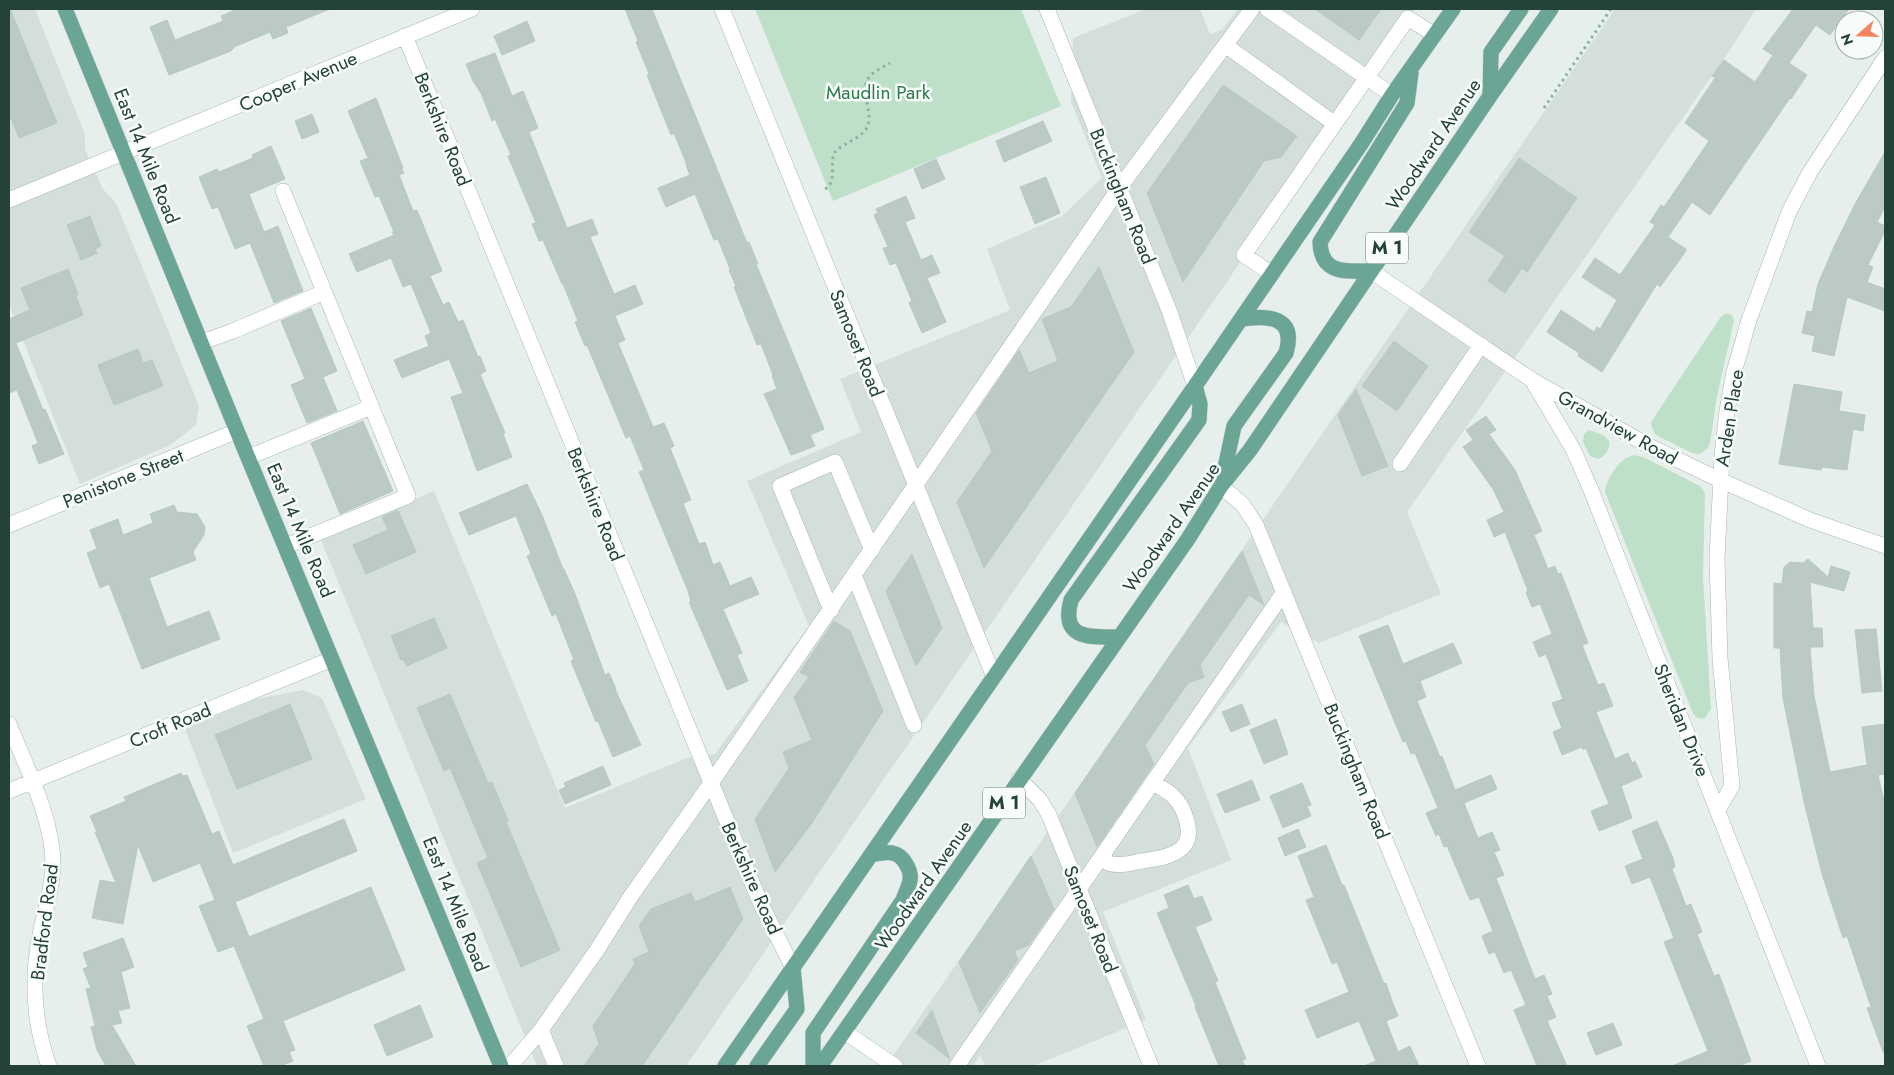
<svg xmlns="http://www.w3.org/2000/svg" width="1894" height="1075" font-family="Jost,sans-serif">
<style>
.built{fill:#d4dfda}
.green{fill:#bfe0c8}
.building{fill:#bbcac4;stroke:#b8c9c2}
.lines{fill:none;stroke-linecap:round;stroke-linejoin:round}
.minor-casing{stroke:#a8b8b2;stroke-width:16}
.major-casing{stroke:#c2cac8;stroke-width:16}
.path{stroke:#86b3a5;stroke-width:3;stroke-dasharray:2.5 4;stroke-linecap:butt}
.minor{stroke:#fff;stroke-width:15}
.major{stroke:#6aa596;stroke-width:15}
.labels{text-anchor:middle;stroke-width:5;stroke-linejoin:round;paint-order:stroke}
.shield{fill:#f7fbf9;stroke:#637a73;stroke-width:1}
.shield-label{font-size:18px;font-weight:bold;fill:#24423a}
.street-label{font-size:19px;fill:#24423a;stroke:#f7fbf9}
.park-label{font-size:19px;fill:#2d7a4b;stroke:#f7fbf9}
</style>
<rect width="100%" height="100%" fill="#e6efeb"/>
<path class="built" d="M9 9H35L85 134V149L103 189 116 203 199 406 196 425 170 445 80 484 9 305Z
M1146 9H1200L1210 34 1222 30 1238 9H1415L686 1066H537L321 540 434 491 565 808 687 758 715 754 809 626 747 481 861 432 840 379 1010 310 987 249 1062 216 1102 178 1071 102 1073 38Z
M1615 9H1756L1730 50 1407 512 1441 594 1319 643 1281 622 1188 748 1231 860 1103 912 1146 1020 1033 1066H985L980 1055 973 1066H886Z
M303 690 322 698 366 799 233 853 185 729 256 699Z"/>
<path class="green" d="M755 9H1021L1061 106 833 201Z
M1726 313 1732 315 1734 321 1717 396 1710 443 1708 448 1700 454 1692 453 1656 435 1652 428 1651 422 1720 318Z
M1589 430 1603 435 1609 441C1611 449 1605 456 1598 459L1590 456 1583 442 1584 434Z
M1634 455 1643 457 1700 486 1705 493 1703 577 1711 709 1705 718C1698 720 1695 717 1692 711L1605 492C1607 478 1619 458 1634 455Z"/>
<path class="building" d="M9 9H10L57 123 19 138 9 113Z
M237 9H330L286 27 288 33 273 39 270 32 234 47 231 51 169 75 150 27 167 20 175 40 223 21 221 16Z
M625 9H652L747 243 749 242 758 264H756L824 429 810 435 815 446 797 453 791 455 764 394 777 389 772 376 773 375 761 344 757 345 734 287 736 286 729 270 730 269 718 239 714 240 695 194 666 207 658 188 690 175 686 165H687L674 133 671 135 647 75 649 74 636 42 638 41Z
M1315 9H1381L1359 40Z
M1793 9H1849L1830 35 1816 25 1789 63 1807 75 1791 99 1790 98 1710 215 1692 202 1668 237 1686 249V251L1660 287 1657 284 1602 372 1578 356 1579 353 1547 332 1561 310 1594 332 1597 327 1600 329 1617 300 1582 277 1595 258 1620 275 1655 225 1650 222 1661 205 1664 207 1709 141 1685 123 1715 78 1712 76 1724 60 1755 82 1773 55 1763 49Z
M527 21 535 41 502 55 494 36Z
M495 53 512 96 523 91 538 128 529 132 567 228 592 219 598 234 590 237 614 294 635 285 643 304 615 316 625 340 618 343 653 427 664 423 674 446 670 448 691 500 683 503 699 544 705 542 713 565 720 562 730 586 751 577 759 594 723 609 742 653 737 655 748 681 727 690 689 602H691L688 591 639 472 644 470 630 436 626 438 587 345 585 346 575 322 578 321 563 284H562L543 240 539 241 532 224 536 223 508 156 511 155 495 119 492 121 481 93 473 81 466 64Z
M1223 85 1297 136 1281 157 1264 161 1183 282 1147 193Z
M376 98 403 168 402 169 404 173 399 175 413 211 417 210 442 271 430 276 443 305 449 302 458 322 463 320 478 357 480 356 486 371 480 374 505 433 503 434 512 457 477 471 451 397 463 393 449 359 402 378 394 360 429 346 425 336 431 333 411 284 403 287 391 258 357 272 349 254 394 235 392 232H394L379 196 375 197 360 161 368 158 348 111Z
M312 114 319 132 302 139 295 121Z
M1043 121 1052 141 1004 162 996 141Z
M271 146 285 179 249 194 264 232 278 226 303 291 274 303 250 243 235 249 218 207 212 209 199 177 217 169 219 172 253 158 252 155Z
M1885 152V207L1877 222 1885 226V231L1868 265 1873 267 1867 282 1885 289V311L1847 297 1834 356 1812 351 1815 336 1802 333 1807 311 1812 312 1818 284 1833 249 1855 204Z
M1519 158 1577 198 1527 272 1522 268 1505 293 1488 281 1505 256 1469 232Z
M936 159 945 179 922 189 914 169Z
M1046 177 1060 213 1035 224 1020 187Z
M906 196 915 218 905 222 921 260 932 255 940 273 927 278 946 322 922 333 909 303 912 301 896 263 890 265 883 248 888 247 874 215 878 213 876 209Z
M90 216 101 246 95 249 97 253 81 260 67 225Z
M1099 267 1134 352 984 568 957 502 992 451 976 413 1019 350 1029 373 1058 361 1042 319 1071 307Z
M68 269 78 294 76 296 83 315 16 343 43 410 45 409 64 454 39 464 32 446 38 443 17 390 9 393V319L30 310 21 288Z
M311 308 337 371 323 377 337 411 307 423 291 385 305 379 281 321Z
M1394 341 1428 366 1397 411 1362 386Z
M138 349 143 363 152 360 163 386 114 405 98 365Z
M1794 384 1842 392 1839 411 1865 415 1863 431 1853 429 1847 470 1822 467 1821 470 1779 464Z
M1356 389 1388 466 1362 476 1338 415Z
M1486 416 1496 430 1489 434 1515 470 1542 531 1534 535 1548 569 1555 566 1558 574 1561 573 1588 643 1582 645 1598 685 1604 683 1613 706 1596 712 1615 759 1628 753 1632 763 1635 761 1642 777 1621 786 1632 818 1599 831 1591 811 1609 804 1586 748 1583 750 1582 747 1562 755 1553 732 1562 728 1552 703 1563 699 1546 654 1539 657 1533 642 1552 634 1540 604 1532 607 1526 592 1528 591 1505 532 1494 537 1487 520 1504 512 1493 489 1463 447 1473 440 1466 430Z
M363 421 393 491 340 514 311 443Z
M527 484 542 515 563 569H564L575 594 605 675 609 673 616 689H615L641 745 613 757 598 721 596 722 571 661 574 660 556 614 552 616 527 556 531 554 516 516 469 535 459 513Z
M174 505 177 512 197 514 205 527 204 535 193 552 196 560 149 578 167 627 209 611 220 639 142 669 109 584 100 588 87 553 97 549 90 530 118 519 123 535 153 523 150 514Z
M398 510 416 552 366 574 353 545 388 530 382 517Z
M1242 551 1264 605 1249 595 1200 665 1204 677 1188 683 1145 745 1154 764 1097 847 1075 793Z
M912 554 942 628 916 666 886 591Z
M1808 559 1828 577 1831 566 1850 572 1844 591 1810 582 1813 628H1822L1823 647H1810L1814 696 1830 772 1867 765 1862 727 1885 724V774L1878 775 1885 805V1052H1883L1867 1008 1871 1007 1847 936 1843 938 1822 874 1804 802 1783 698 1780 648H1774V583L1782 584 1784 567 1790 562 1803 563Z
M434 618 447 648 407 666 403 659 401 660 391 636Z
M834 621 850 631 883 711 812 823 775 872 755 819 789 768 783 752 812 740 794 697 809 677 800 672Z
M1388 625 1403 664 1453 643 1462 663 1420 681 1426 697 1417 701 1440 757 1442 756 1455 790 1491 775 1497 789 1464 803 1478 838 1492 832 1500 850 1494 852 1504 875 1496 878 1535 979 1544 975 1552 994 1547 996 1556 1017 1547 1021 1567 1066H1537L1514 1010 1526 1005 1511 970 1504 973 1495 952 1489 954 1482 936 1493 931 1479 897 1470 900 1447 846 1444 847 1439 834 1436 836 1426 813 1438 808 1415 753 1411 754 1406 741 1403 742 1359 636Z
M1876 629 1882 691 1862 693 1855 630Z
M450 694 488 783 492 782 508 821 506 822 560 950 521 967 477 863 488 858 450 768 444 771 417 708Z
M290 704 312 759 237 789 215 735Z
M1242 704 1250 724 1231 732 1222 712Z
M1276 719 1288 754 1264 764 1250 730Z
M603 766 611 785 565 804 559 790 566 787 564 783Z
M181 773 183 776 187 775 212 834 219 831 233 865 344 819 357 851 235 902 249 937 371 887 405 970 283 1021 295 1050 289 1052 293 1061 280 1066H264L247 1026 264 1019 234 946 218 952 199 906 215 900 200 863 153 882 138 845 123 924 92 918 100 880 116 883 95 832H97L90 816 126 801 124 797Z
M1252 780 1260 800 1225 813 1217 794Z
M1302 783 1311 805 1307 806 1311 816 1283 828 1270 796Z
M1657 821 1673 858 1675 867 1672 869 1686 906 1691 904 1702 932 1697 934 1714 976 1719 974 1751 1061 1738 1066H1672L1708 1051 1664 942 1674 938 1650 877 1632 884 1625 866 1643 859 1632 831Z
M1298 829 1306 847 1285 856 1278 838Z
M1326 845 1342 885H1344L1384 984 1386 983 1392 1001 1398 1016 1386 1021 1398 1052 1410 1046 1419 1066H1364L1376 1061 1359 1021 1317 1038 1305 1010 1349 992 1337 962 1332 964 1306 900 1314 897 1298 856Z
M1031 856 1054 909 1029 945 1014 951 1018 960 980 1013 959 962Z
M1188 885 1194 899 1202 896 1212 920 1195 927 1218 981 1215 982 1246 1059 1242 1060 1245 1066H1219L1195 1007 1196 1006 1157 913 1169 908 1164 895Z
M730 887 743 919 642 1066H584L599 1044 593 1026 635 964 633 959 649 952 639 926 651 909 691 893 695 902Z
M123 938 134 967 121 972 130 1008 118 1011 122 1023 112 1025 136 1066H106L97 1050 91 1027 95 1026 86 989 91 988 83 969 88 967 83 953Z
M420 1005 433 1037 387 1056 374 1025Z
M932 1010 950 1059 916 1033Z
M1613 1023 1622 1045 1596 1055 1587 1033Z"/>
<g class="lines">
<g class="minor-casing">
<path id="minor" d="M722 9 994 677
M1047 9 1169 310 1195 386
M1267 9 1392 95
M405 36 760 902 793 968
M1225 45 1335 124
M283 191 408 496 286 546
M9 200 472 9
M1371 271 1532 380 1651 447 1720 480 1810 520 1885 546
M1272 274 1244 255 1408 18 1435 35
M202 342 233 331 324 292
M1532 380 1573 449 1591 490 1818 1066
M249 457 371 407
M1400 464 1481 345
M1221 486 1243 505 1256 525 1478 1066
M9 525 237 431
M854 575 914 725
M831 610 780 486 835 462 872 550
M9 724C26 767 53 818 53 865 53 888 44 912 40 935 31 978 34 1025 49 1066
M1019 779 1040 800 1049 815 1151 1066
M9 791 332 659
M1718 810 1732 786 1720 658 1717 559 1722 456 1727 411 1734 372 1749 320 1789 212 1810 172 1885 58
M1103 856 1108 863C1119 867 1131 863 1142 861 1155 859 1172 857 1182 848 1196 835 1184 807 1173 796 1167 790 1160 787 1153 783
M541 1030 556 1066
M845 1032 895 1066
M510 1066 541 1030 597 950 631 896 711 783 1120 187 1252 9
M957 1066 1284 592"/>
</g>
<g class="major-casing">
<path id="major" d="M65 9 237 431 501 1066
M1490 96 1491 52 1521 9
M1371 271C1346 271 1321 275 1320 242L1407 103 1411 73
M1222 482 1234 426 1286 353C1297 316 1267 315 1241 319
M1119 637C1090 637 1060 640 1071 600L1199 420 1200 404 1195 386
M725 1066 1195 386 1361 144 1392 95 1453 9
M757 1066 797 1009 793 968
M813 1066V1033L903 900C905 894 909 887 910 880 911 875 909 869 906 864 898 849 886 852 871 855
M820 1066 1188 539 1221 486 1250 450 1490 96 1551 9"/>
</g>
<path class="path" d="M1544 108 1611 9
M825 189C837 183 830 164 834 153 843 143 858 140 866 129 876 113 857 91 870 76 875 71 883 67 890 63"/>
<use href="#minor" class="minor"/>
<use href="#major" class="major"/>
</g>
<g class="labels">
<g class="shield">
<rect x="1366" y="232.5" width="42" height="31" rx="4"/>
<rect x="983" y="787.5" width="42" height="31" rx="4"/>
</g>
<g class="shield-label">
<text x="1387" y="254">M 1</text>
<text x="1004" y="809">M 1</text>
</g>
<g class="street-label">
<text transform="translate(298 81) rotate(-23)" y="7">Cooper Avenue</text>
<text transform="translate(443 129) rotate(68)" y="7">Berkshire Road</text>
<text transform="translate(1433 144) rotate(-56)" y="7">Woodward Avenue</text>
<text transform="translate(147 156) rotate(68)" y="7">East 14 Mile Road</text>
<text transform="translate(1123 196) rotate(68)" y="7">Buckingham Road</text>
<text transform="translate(857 343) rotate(68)" y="7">Samoset Road</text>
<text transform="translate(1729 418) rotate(-81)" y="7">Arden Place</text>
<text transform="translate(1618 427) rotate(29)" y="7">Grandview Road</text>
<text transform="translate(123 478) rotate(-22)" y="7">Penistone Street</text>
<text transform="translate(596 504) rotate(68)" y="7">Berkshire Road</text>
<text transform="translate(1171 527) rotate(-55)" y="7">Woodward Avenue</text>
<text transform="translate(301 530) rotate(67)" y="7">East 14 Mile Road</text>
<text transform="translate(1682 720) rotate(68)" y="7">Sheridan Drive</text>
<text transform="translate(170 725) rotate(-23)" y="7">Croft Road</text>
<text transform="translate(1357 771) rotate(68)" y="7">Buckingham Road</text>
<text transform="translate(752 878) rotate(66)" y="7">Berkshire Road</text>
<text transform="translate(923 885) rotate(-55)" y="7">Woodward Avenue</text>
<text transform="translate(456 904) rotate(68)" y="7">East 14 Mile Road</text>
<text transform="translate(1091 919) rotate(68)" y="7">Samoset Road</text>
<text transform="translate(44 922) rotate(-83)" y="7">Bradford Road</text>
</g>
<g class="park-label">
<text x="878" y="99">Maudlin Park</text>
</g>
</g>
<rect width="1894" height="1075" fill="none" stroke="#24423a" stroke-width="20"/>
<g transform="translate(1859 35) rotate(250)"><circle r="24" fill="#f7fbf9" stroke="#a3b1ad"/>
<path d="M0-4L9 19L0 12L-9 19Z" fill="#f4845f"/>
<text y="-8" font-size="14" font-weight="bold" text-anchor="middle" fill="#24423a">N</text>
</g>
</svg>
